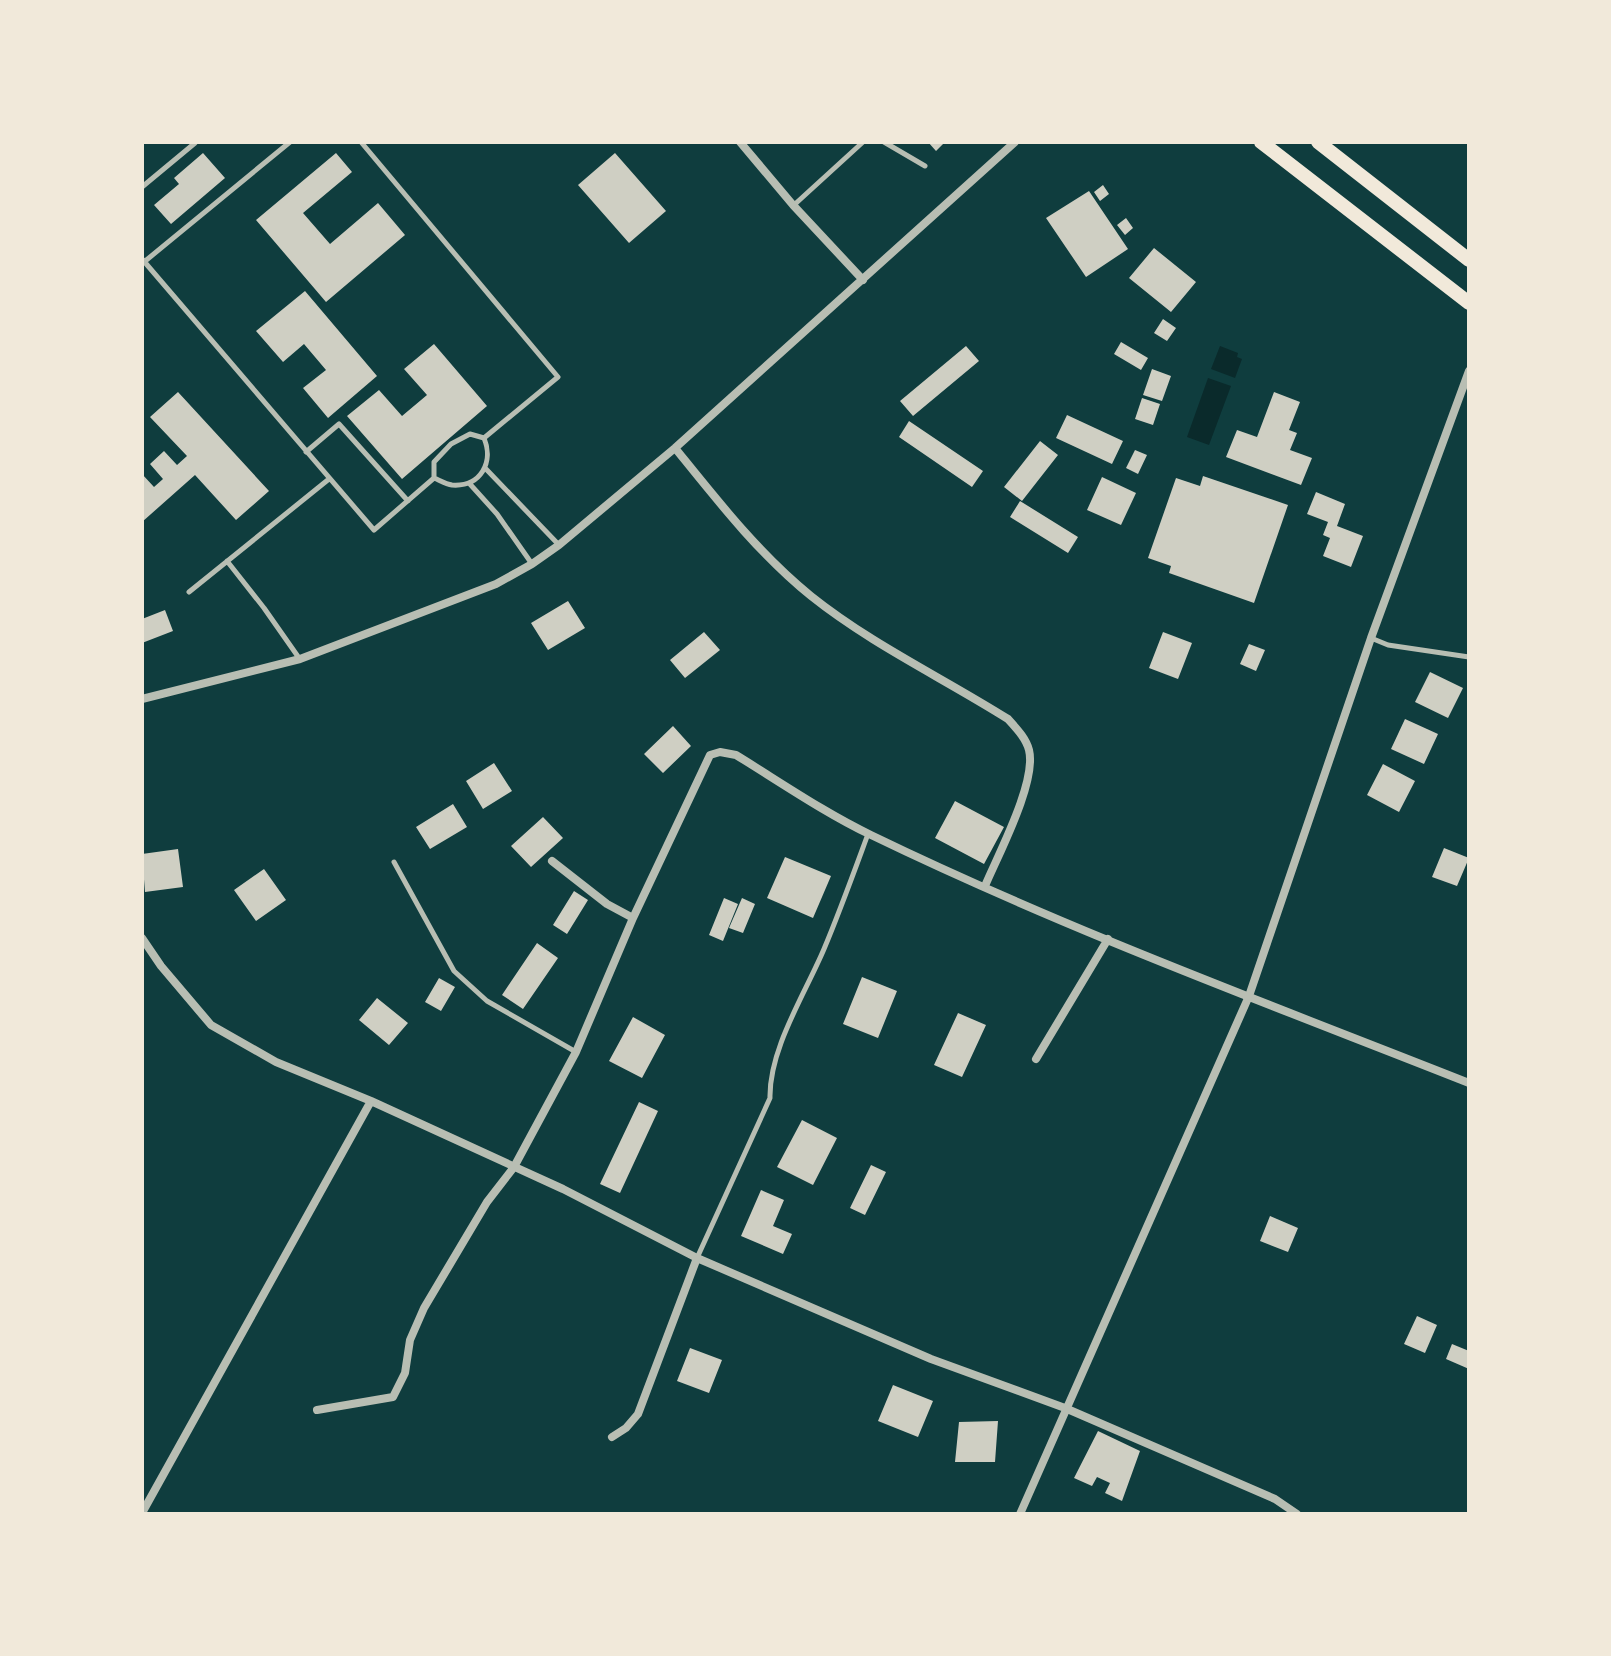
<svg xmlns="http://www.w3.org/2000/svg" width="1611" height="1656" font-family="Spectral,serif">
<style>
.water{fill:#0a2a2b}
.building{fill:#cfcfc3}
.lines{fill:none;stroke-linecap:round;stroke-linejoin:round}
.service{stroke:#b8beb3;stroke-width:5}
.minor{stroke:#b8beb3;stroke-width:8}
.primary{stroke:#f1e9da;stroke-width:14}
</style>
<rect width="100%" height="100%" fill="#0f3d3e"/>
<path class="water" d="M1220 346 1238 353 1237 357 1242 359 1235 378 1211 369Z
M1208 378 1231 386 1209 445 1187 437Z"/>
<path class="building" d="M928 142H945L936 151Z
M203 153 225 178 171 224 154 205 179 184 174 178Z
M336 153 352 172 303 213 330 244 378 203 405 235 326 302 256 220Z
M615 153 666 211 629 243 578 185Z
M1103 185 1109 194 1100 201 1094 192Z
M1089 191 1128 249 1086 277 1046 218Z
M1126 218 1133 228 1125 235 1117 225Z
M1154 248 1196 282 1171 312 1129 278Z
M305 291 377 376 328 418 303 388 326 370 304 344 283 362 256 331Z
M1163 319 1176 328 1167 341 1154 333Z
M1121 342 1148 358 1141 370 1114 354Z
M434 344 487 406 402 479 347 416 379 390 402 416 427 395 404 369Z
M966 346 979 361 913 416 900 401Z
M1152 369 1171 376 1162 401 1143 395Z
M178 392 269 491 236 520 195 475 142 522V474L154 487 163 479 150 464 164 451 177 465 187 456 150 417Z
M1274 392 1300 402 1289 430 1297 433 1290 450 1312 458 1301 485 1226 457 1237 430 1257 437Z
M1142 398 1160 404 1153 425 1135 419Z
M1067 415 1123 441 1112 464 1056 438Z
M909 421 983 471 972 487 899 437Z
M1040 441 1058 455 1022 501 1004 487Z
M1135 450 1147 455 1138 474 1126 468Z
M1203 476 1288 505 1254 603 1169 573 1171 566 1148 558 1176 478 1200 486Z
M1102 477 1136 493 1121 525 1087 510Z
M1316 492 1345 504 1337 526 1363 536 1351 567 1323 556 1330 538 1323 535 1328 522 1307 514Z
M1020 501 1078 537 1068 553 1010 517Z
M568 601 585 628 548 650 531 623Z
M165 610 173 631 142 643V619Z
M704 632 720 650 685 678 670 660Z
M1163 632 1192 643 1178 679 1149 668Z
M1249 644 1265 650 1256 671 1240 664Z
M1430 672 1463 688 1448 718 1415 702Z
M1405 719 1438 734 1424 764 1391 749Z
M673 726 691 746 663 773 644 754Z
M494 763 512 791 483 809 466 781Z
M1383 764 1415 781 1399 812 1367 795Z
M955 801 1004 827 984 864 935 838Z
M453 804 467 827 430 849 416 827Z
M543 817 563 838 531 867 511 846Z
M1444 848 1469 858 1457 886 1432 877Z
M178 849 183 887 145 892 142 854Z
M785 857 831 876 813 918 767 898Z
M264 869 286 900 256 921 234 890Z
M574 891 588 900 567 934 553 925Z
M724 898 738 904 723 941 709 935Z
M742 898 755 904 743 933 729 928Z
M537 943 558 958 523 1009 502 995Z
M862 977 897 991 878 1038 843 1024Z
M439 978 455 987 441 1011 425 1002Z
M377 998 408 1023 389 1045 359 1020Z
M958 1013 986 1025 962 1077 934 1065Z
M633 1017 665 1035 642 1078 609 1061Z
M639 1102 658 1111 620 1193 600 1184Z
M802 1120 837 1138 813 1185 777 1167Z
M871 1165 886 1172 865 1215 850 1208Z
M761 1190 784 1200 773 1226 792 1234 783 1254 741 1236Z
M1270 1216 1298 1228 1288 1252 1260 1241Z
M1417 1316 1437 1325 1425 1353 1404 1344Z
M1452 1344 1469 1351V1369L1446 1359Z
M690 1348 722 1360 709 1393 677 1381Z
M893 1385 933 1401 918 1437 878 1421Z
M998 1421 995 1462H955L959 1422Z
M1098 1431 1140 1451 1122 1501 1105 1493 1110 1483 1097 1477 1092 1486 1074 1478Z"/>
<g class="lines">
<path class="service" d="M361 142 558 377 484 438
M884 142 925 166
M142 187 195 143
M794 205 863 142
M142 259 374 530 434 478V462L451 444 470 434 484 438C494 462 481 487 452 485 446 484 439 480 434 478
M144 262 290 142
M306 452 339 424 408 501
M486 469 559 545
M469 483 497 514 532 564
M227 561 264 608 299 658
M189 592 329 479
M1371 638 1388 645 1469 657
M394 862 454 971 487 1001 576 1052
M697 1258 770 1098C769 1049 805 994 824 949 840 911 854 872 868 834"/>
<path class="minor" d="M740 142 793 205 863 280
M675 448C717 500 759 554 811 596 871 644 943 678 1008 719 1016 728 1026 738 1029 750 1037 782 998 855 985 886
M142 699 300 659 496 584 532 564 559 545 675 448 1015 142
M552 861 607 904 633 918
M142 938 161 966 211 1025 276 1062 371 1101 563 1189 697 1258 931 1359 1065 1408 1275 1499 1297 1514
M1036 1059 1108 939
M317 1410 393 1397 405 1373 410 1340 424 1308 487 1202 514 1167 576 1052 633 918 710 755 720 752 736 755C780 782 825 813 871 835 1065 929 1269 1004 1469 1083
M612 1437 626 1428 638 1414 697 1258
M142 1513 371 1101
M1020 1514 1249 996 1371 638 1469 371"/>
<path class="primary" d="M1261 142 1469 303
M1318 142 1469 260"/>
</g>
<rect width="1611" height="1656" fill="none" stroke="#f1e9da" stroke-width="288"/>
</svg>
